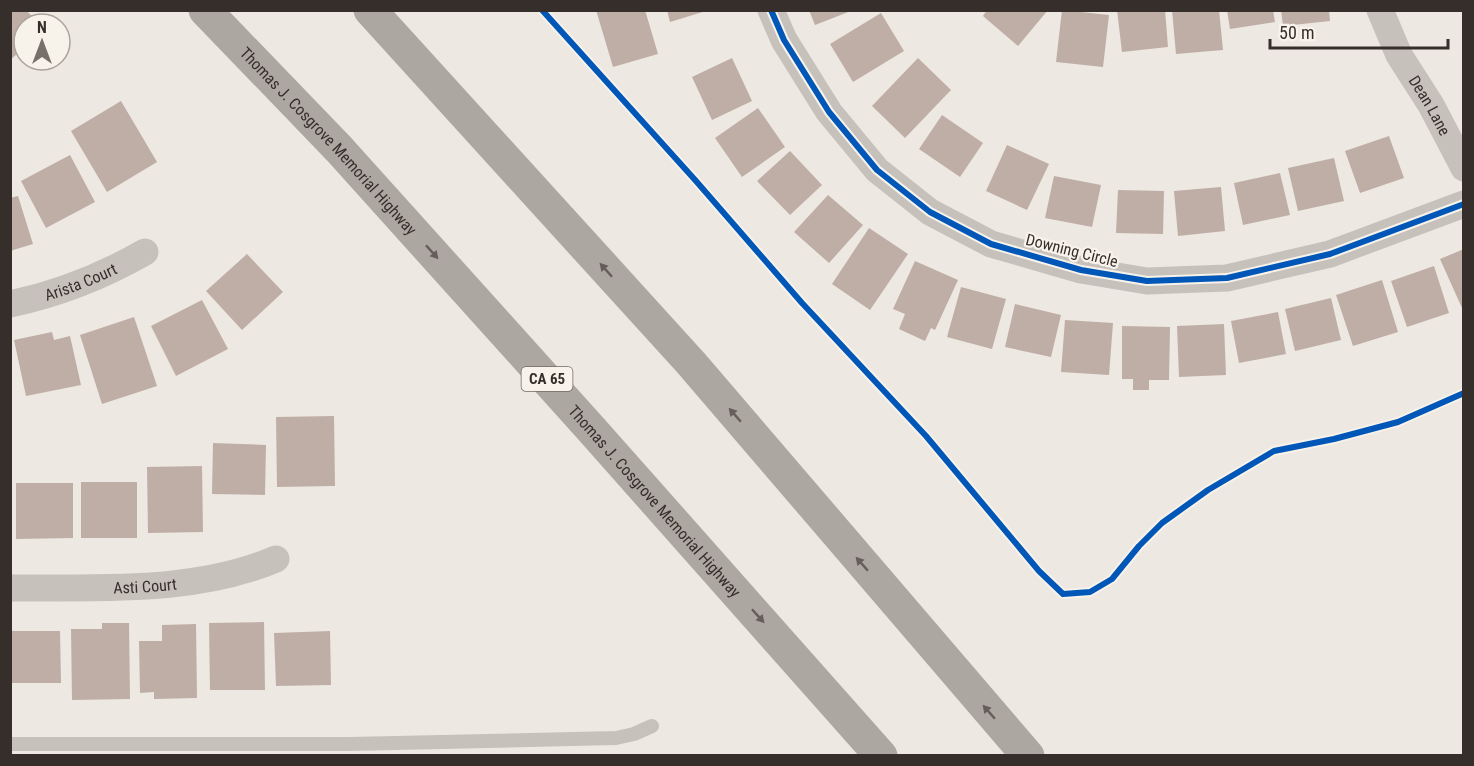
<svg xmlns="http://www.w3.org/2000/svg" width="1474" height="766" font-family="'Roboto Condensed',sans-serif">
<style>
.building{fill:#bfaea6}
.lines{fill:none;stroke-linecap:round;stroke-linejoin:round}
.service{stroke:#c6c1bb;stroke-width:14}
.minor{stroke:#c6c1bb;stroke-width:27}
.motorway{stroke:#aca7a1;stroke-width:33}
.cycleway-casing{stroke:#f8f3ea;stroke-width:10}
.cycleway{stroke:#0057b8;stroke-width:6}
.oneway{fill:#655e5a}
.labels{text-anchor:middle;stroke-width:4.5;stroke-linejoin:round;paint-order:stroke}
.shield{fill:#f8f3ea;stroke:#706964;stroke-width:1.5}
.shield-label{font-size:15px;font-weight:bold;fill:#362e2a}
.street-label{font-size:16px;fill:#362e2a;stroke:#f8f3ea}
</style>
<rect width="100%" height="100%" fill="#ede8e2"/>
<path class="building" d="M10 10H26L39 24H24V48L10 60Z
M596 10H645L658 54 613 67Z
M667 10H706V11L670 22Z
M809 10H851V11L815 25Z
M987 10H1048L1018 46 983 16Z
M1062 10 1109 15 1103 67 1056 62Z
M1117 10H1165L1168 47 1122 52Z
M1172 10H1219L1223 50 1176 54Z
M1227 10H1273L1275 22 1230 29Z
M1281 10H1329L1330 21 1283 26Z
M881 13 904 51 853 82 830 44Z
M732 58 752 101 712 120 692 77Z
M918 58 951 90 905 138 872 106Z
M121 101 157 162 107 192 71 131Z
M758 108 785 147 742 177 715 138Z
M942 115 983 143 960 177 919 149Z
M1389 136 1404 178 1360 193 1345 151Z
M1007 145 1049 164 1027 210 986 191Z
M790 151 822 185 790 215 757 181Z
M70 155 95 202 46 228 21 181Z
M1334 158 1344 201 1298 211 1288 168Z
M1280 173 1290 215 1243 225 1234 183Z
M1054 176 1101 185 1092 227 1045 218Z
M1221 187 1225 231 1178 236 1174 191Z
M1118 190 1164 191 1163 234 1116 233Z
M828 195 863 225 829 263 794 232Z
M18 196 33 244 10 251V198Z
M869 228 908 254 870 310 832 284Z
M1464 249V308H1462L1440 259Z
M247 254 283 292 242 330 206 291Z
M915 261 958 280 935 330 931 328 925 341 899 329 905 314 893 309Z
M1434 266 1449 313 1407 327 1391 281Z
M1382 280 1398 332 1353 346 1336 295Z
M961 287 1006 299 992 349 947 337Z
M1331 298 1341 340 1295 351 1285 309Z
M202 300 228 349 176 376 151 326Z
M1015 304 1061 315 1051 357 1005 347Z
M1278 312 1286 354 1239 363 1231 321Z
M134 317 157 386 102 404 80 335Z
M1065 320 1113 323 1109 375 1061 372Z
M1224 324 1226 375 1179 377 1177 326Z
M1122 326 1170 327 1169 380H1149V390H1133V379H1122Z
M52 332 54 340 70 336 81 385 26 396 14 340Z
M334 416 335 486 277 487 276 417Z
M213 443 266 445 265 495 212 494Z
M202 466 203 532 148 533 147 467Z
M81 482H137V538H81Z
M16 483H73V538L16 539Z
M264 622 265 690H210L209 623Z
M102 623H129L130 699 72 700 71 629H102Z
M196 624 197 698 154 699V692L140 693 139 641H162V625Z
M10 631H60L61 683H10Z
M330 631 331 685 276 686 274 633Z"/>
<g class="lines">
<path class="service" d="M10 744H350L616 738 634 734 652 726"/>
<g class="minor">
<path d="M771 10 784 40 829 112 877 170 930 212 991 244 1081 270 1147 281 1227 278 1330 254 1464 204"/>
<path id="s1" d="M1380 10 1399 55 1431 105 1464 168"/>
<path id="s2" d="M10 304C58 294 103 276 145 252"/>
<path id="s3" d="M10 588C99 587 193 594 276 559"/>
</g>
<g class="motorway">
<path id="s4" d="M205 10 339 149 592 430 881 756"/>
<path d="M370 10 691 363 1028 756"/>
</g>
<g class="cycleway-casing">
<path id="cycleway" d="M542 10 696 181 802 303 926 436 1039 571 1063 594 1090 592 1112 579 1139 546 1162 523 1208 490 1274 451 1334 439 1398 422 1464 393
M771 10 784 40 829 112 877 170 930 212 991 244 1081 270 1147 281 1227 278 1330 254 1464 204"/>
</g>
<use href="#cycleway" class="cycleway"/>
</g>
<defs><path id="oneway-solid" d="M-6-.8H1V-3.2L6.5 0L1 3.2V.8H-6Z" transform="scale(1.5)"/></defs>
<g class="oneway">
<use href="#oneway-solid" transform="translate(432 252) rotate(48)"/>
<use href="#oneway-solid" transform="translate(606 270) rotate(-132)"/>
<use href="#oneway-solid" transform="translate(735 415) rotate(-131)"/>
<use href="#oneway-solid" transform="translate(862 564) rotate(-131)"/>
<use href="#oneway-solid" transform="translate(758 616) rotate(48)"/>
<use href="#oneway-solid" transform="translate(989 712) rotate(-131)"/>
</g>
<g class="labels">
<rect class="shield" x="521.5" y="367" width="51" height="24" rx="4.5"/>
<g class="shield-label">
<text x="547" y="384">CA 65</text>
</g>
<g class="street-label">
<text dy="6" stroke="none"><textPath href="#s1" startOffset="108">Dean Lane</textPath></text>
<text dy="6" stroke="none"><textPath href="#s4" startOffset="180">Thomas J. Cosgrove Memorial Highway</textPath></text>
<text transform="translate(1072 250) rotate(14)" y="6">Downing Circle</text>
<text dy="6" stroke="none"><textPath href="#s2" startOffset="74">Arista Court</textPath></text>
<text dy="6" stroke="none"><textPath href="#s4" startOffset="666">Thomas J. Cosgrove Memorial Highway</textPath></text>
<text dy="6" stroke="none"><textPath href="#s3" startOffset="135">Asti Court</textPath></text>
</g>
</g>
<rect width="1474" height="766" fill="none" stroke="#362e2a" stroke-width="24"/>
<g transform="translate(42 42)"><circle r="28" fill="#f8f3ea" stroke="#aaa49d" stroke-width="1.5"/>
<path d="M0-4.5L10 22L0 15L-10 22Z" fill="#766f6a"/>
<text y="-9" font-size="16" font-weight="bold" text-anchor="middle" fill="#362e2a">N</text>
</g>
<path d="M1270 39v9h178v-9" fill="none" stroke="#362e2a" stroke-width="3"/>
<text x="1279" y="39" font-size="18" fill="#362e2a" stroke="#f8f3ea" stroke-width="4.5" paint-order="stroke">50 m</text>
</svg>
